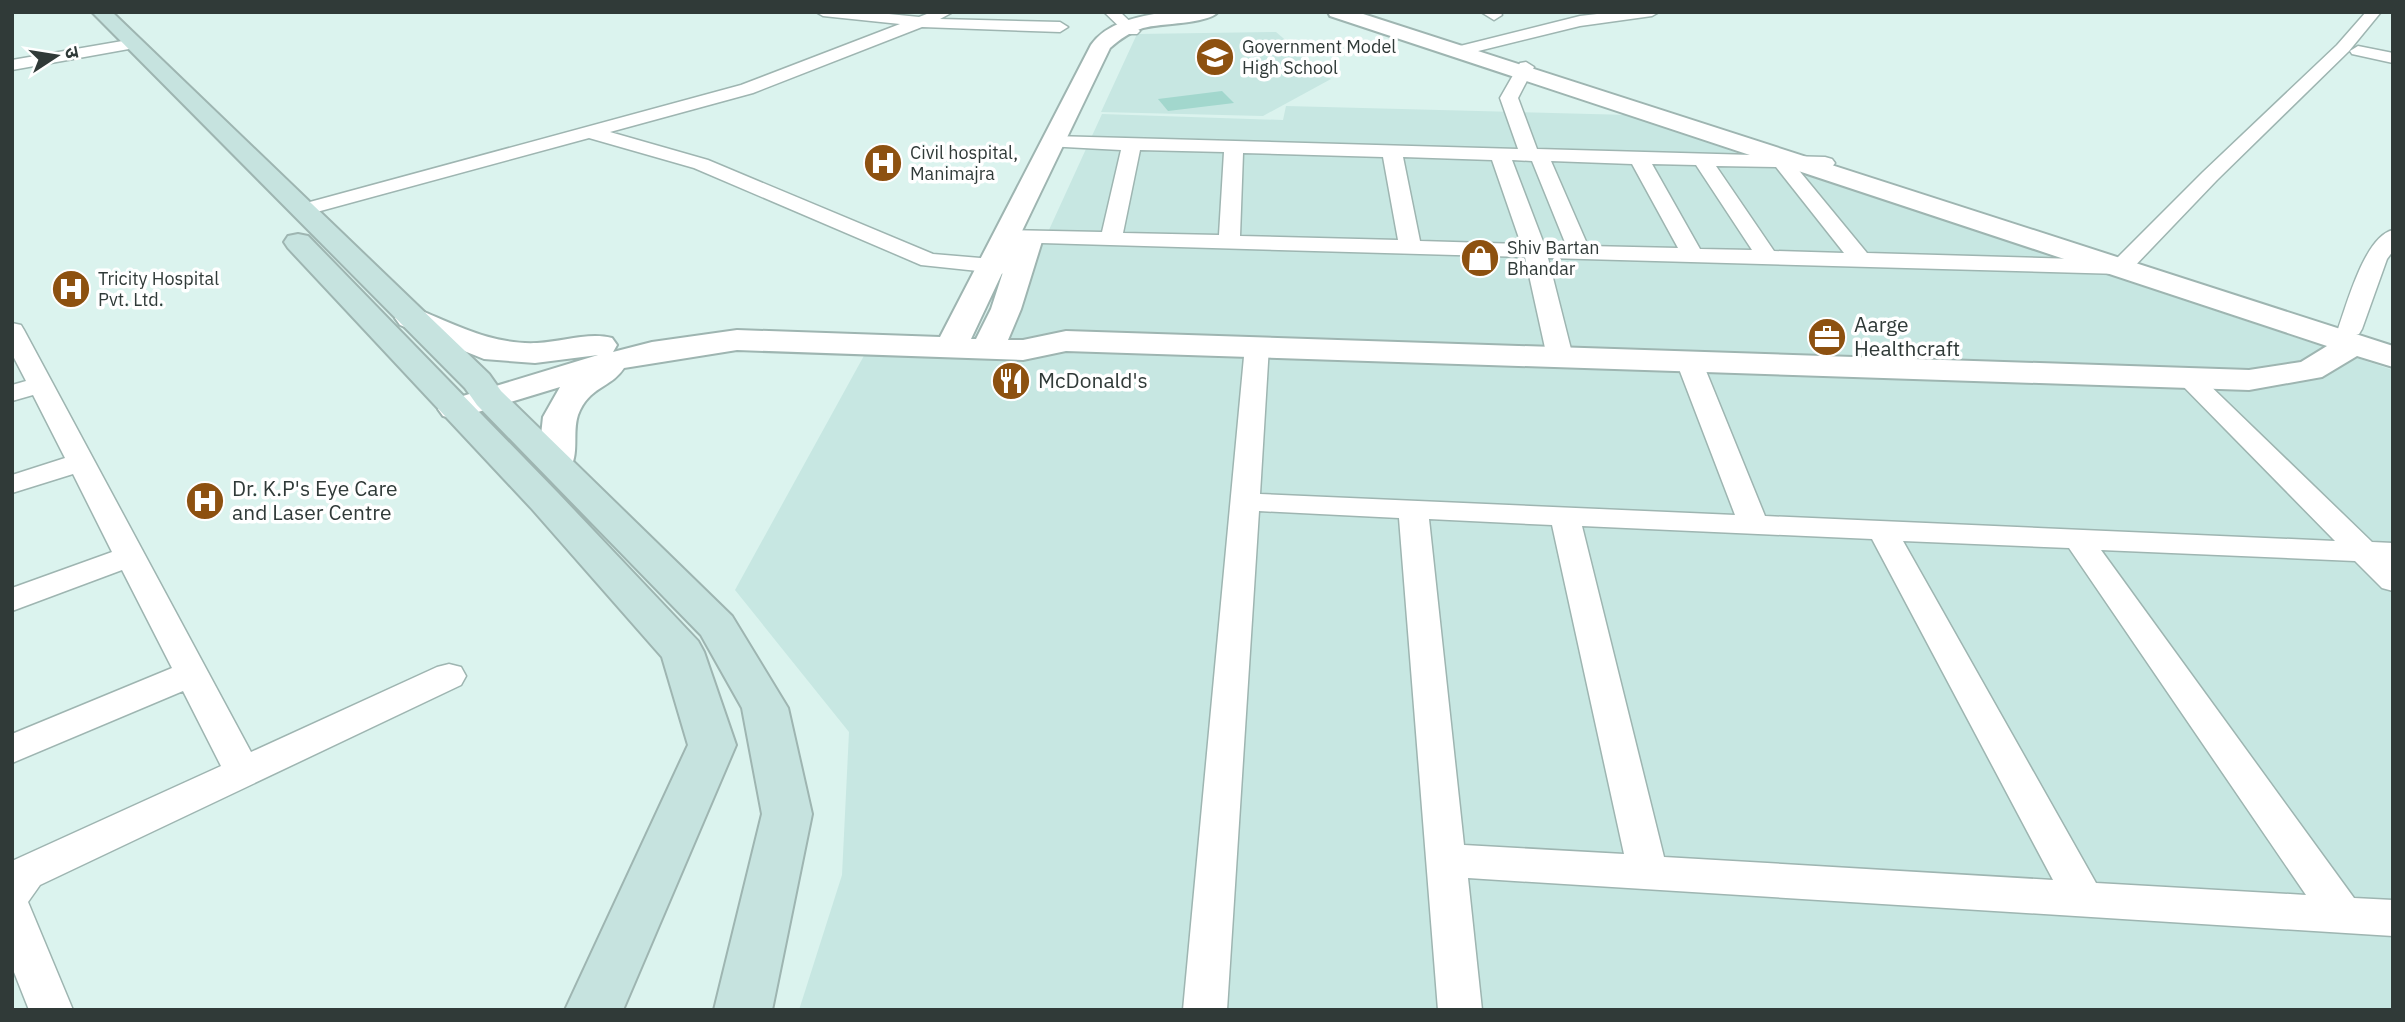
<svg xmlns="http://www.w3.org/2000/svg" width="2405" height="1022" font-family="'IBM Plex Sans','Noto Sans Devanagari',sans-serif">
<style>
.built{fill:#c7e7e2}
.green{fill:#a2d7cd}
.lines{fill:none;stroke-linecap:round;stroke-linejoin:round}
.minor-casing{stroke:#9eb5b1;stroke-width:3}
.tertiary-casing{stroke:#9eb5b1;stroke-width:4}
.secondary-casing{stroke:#9eb5b1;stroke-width:4}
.minor{fill:#fff;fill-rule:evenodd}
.tertiary{fill:#fff;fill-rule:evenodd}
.secondary{fill:#c6e3df;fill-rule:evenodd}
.labels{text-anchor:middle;stroke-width:7;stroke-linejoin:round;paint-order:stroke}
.far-poi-label{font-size:18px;fill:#303a38;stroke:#fff;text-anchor:start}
.poi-label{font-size:21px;fill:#303a38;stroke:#fff;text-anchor:start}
</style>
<rect width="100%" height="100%" fill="#dbf3ee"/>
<path class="built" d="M1276 32 1331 79 1263 116 1101 112 1137 34Z
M1286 106 1629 115 2393 370V1010H799L842 875 849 732 735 590 866 352 1002 356 1032 267 1102 114 1283 120Z"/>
<path class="green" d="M1222 91 1234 103 1168 111 1158 99Z"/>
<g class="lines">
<g class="minor-casing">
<path id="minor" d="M816 12H869L919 17 932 12H953L940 19 1060 22 1068 27 1060 32 922 27 753 93 610 132 708 160 933 254 1016 261 1024 263 1027 268 1024 273 1016 275 921 265 694 168 589 138 302 216 295 214 292 210 295 206 741 85 900 24 823 16Z
M1104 12H1120L1140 31 1137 34H1127Z
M1481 12H1500L1502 15 1494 20Z
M1614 12H1659L1652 16 1580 26 1462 55 1454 50 1456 47 1580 16Z
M2366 12H2381L2349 51 2217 180 2129 272 2121 274 1548 258 1573 357 1569 362 1560 365 1551 362 1547 357 1525 257 1005 242 997 241 994 236 997 231 1005 230 1102 232 1121 150 1046 146 1044 142 1046 138 1053 136 1518 149 1500 98 1520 63 1526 62 1534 67 1518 98 1537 149 1825 157 1832 159 1835 163 1832 167 1797 168 1867 253 2115 260 2203 172 2337 45ZM1140 150 1224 152 1219 235 1123 233ZM1243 153 1383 157 1398 240 1240 236ZM1403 157 1492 160 1521 244 1420 241ZM1512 160 1532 161 1566 245 1544 244ZM1551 161 1632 164 1678 248 1588 246ZM1652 164 1696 165 1752 250 1700 249ZM1716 166 1776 167 1844 253 1774 251Z
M134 39 142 44 140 47 12 70V60Z
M2358 46 2393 53V63L2352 54 2350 51Z
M2393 230V251L2387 259 2362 329 2359 334 2350 336 2341 334 2338 329C2347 304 2365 236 2393 230Z
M12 323 21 325 24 330 251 752 437 667 449 664 461 667 466 676 461 685 40 885 28 902 73 1010H29L12 967V861L221 766 183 691 12 763V734L172 668 122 570 12 611V588L112 552 73 474 12 493V475L65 458 33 395 12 401V385L26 381 12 354Z
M1257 339 1266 341 1269 346 1260 494 1735 515 1676 361 1680 356 1689 353 1698 356 1702 361 1765 516 2335 541 2175 378 2179 373 2188 370 2197 373 2372 542 2393 543V591L2382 588 2355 561 2101 550 2354 898 2393 900V936L1468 878 1482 1010H1438L1399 518 1259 511 1227 1010H1183L1245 346 1248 341ZM1429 519 1552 525 1624 854 1464 845ZM1582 526 1872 539 2053 880 1664 857ZM1903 541 2069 548 2306 895 2096 883Z"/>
</g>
<g class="tertiary-casing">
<path id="tertiary" d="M1164 12H1218C1208 24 1161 23 1143 28 1130 32 1120 39 1110 48L1022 231 1039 232 1043 238 1021 309 1008 340H1023L1066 331 2249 370 2301 362 2327 346 1330 16 1328 12H1357L2393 346V367L2357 356 2322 377 2249 390 1066 351 1023 360 737 350 624 368C610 389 589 386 578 415 572 433 580 454 569 470L556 473 543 470 538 462 543 417 560 387 455 419 443 416 438 409 443 402 598 355 535 363 484 359 400 325 395 318 400 311 411 309 422 311C460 327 495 345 537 343 562 342 588 332 612 338L617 345 613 352 652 342 737 330 940 337 1091 45C1107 22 1138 17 1164 12ZM1004 269 991 309 976 339H971Z"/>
</g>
<g class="secondary-casing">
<path id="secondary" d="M92 12H112L489 374 501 391 732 616 788 708 812 814 772 1010H714L762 814 742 708 701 635 477 405 465 388Z
M298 234 308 236 558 493 698 641 704 652 736 745 623 1010H565L688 745 662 657 532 509 288 248 284 242 288 236Z"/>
</g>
<use href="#minor" class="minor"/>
<use href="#tertiary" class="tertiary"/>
<use href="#secondary" class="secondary"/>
</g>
<defs>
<g id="school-disc" transform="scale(2.0125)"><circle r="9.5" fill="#8d5110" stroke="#fff"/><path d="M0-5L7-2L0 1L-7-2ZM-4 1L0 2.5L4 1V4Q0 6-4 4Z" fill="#fff"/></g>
<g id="hospital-disc" transform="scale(2.0125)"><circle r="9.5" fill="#8d5110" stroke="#fff"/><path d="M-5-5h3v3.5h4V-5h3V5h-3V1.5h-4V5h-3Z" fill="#fff"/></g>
<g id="shop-disc" transform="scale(2.0125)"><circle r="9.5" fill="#8d5110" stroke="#fff"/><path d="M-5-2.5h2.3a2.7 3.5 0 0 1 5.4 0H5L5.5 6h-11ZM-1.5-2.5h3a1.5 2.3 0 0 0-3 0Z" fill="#fff"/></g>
<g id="office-disc" transform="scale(2.0125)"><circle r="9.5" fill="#8d5110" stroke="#fff"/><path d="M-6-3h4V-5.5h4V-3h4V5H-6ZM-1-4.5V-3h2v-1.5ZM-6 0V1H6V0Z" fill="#fff"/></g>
<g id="restaurant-disc" transform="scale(2.0125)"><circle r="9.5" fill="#8d5110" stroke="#fff"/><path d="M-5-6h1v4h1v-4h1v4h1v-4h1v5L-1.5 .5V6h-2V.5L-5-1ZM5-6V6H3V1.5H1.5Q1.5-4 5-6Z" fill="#fff"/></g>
</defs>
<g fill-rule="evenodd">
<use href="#school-disc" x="1215" y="57"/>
<use href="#hospital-disc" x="883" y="163"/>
<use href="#shop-disc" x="1480" y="258"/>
<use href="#hospital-disc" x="71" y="289"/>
<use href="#office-disc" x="1827" y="337"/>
<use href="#restaurant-disc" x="1011" y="381"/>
<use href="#hospital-disc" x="205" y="501"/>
</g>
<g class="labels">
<g class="far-poi-label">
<text x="1242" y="53">Government Model<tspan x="1242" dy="21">High School</tspan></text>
<text x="910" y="159">Civil hospital,<tspan x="910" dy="21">Manimajra</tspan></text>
<text x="1507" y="254">Shiv Bartan<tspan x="1507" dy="21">Bhandar</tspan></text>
<text x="98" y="285">Tricity Hospital<tspan x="98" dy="21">Pvt. Ltd.</tspan></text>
</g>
<g class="poi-label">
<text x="1854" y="332">Aarge<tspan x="1854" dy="24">Healthcraft</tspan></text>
<text x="1038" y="388">McDonald's</text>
<text x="232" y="496">Dr. K.P's Eye Care<tspan x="232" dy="24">and Laser Centre</tspan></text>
</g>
</g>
<rect width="2405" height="1022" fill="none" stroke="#303a38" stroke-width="28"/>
<g transform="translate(56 56) rotate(78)" stroke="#ffffff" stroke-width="5" paint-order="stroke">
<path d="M0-5L12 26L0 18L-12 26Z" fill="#303a38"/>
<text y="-10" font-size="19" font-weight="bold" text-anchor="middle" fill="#303a38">उ</text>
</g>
</svg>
